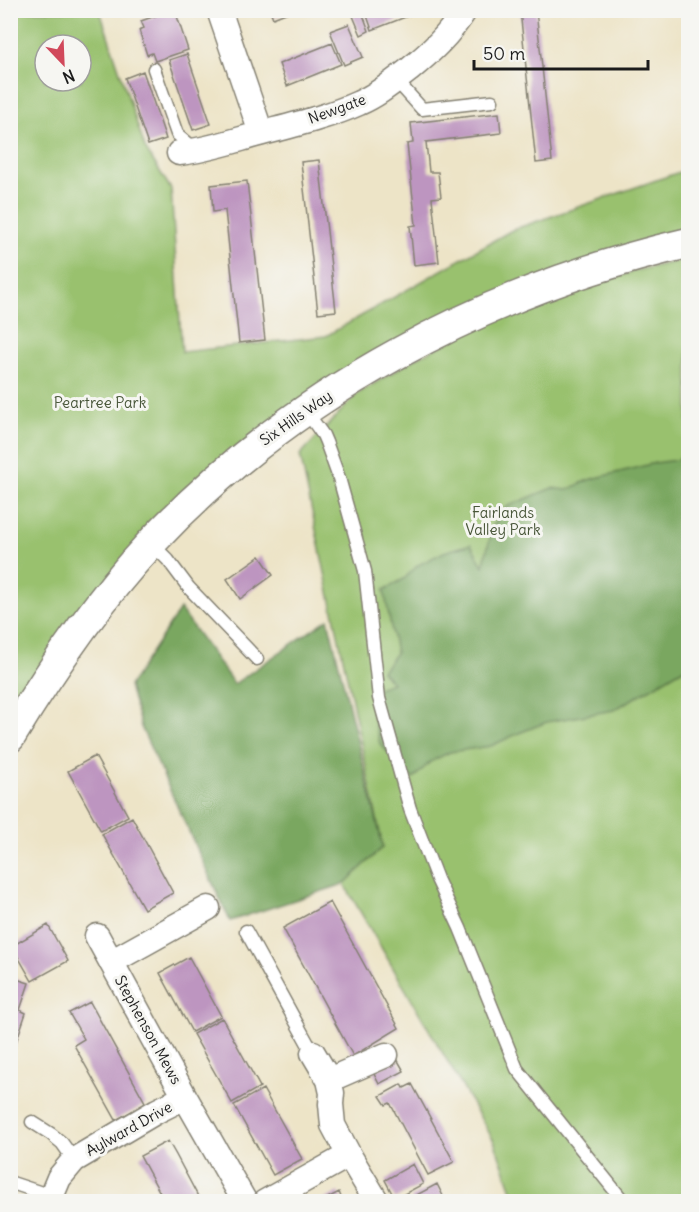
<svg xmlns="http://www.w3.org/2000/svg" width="699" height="1212" font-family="Delius,sans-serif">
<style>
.green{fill:#99c16e;stroke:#5a6e45;stroke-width:1.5;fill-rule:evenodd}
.forest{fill:#7aa761;stroke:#4b623e;stroke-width:1.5}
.building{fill:#bd95c0}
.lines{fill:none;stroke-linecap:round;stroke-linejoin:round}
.service-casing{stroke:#848072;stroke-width:15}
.minor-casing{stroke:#848072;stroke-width:27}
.tertiary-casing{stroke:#848072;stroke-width:33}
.service{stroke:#fff;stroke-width:12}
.minor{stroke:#fff;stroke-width:24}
.tertiary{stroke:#fff;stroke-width:30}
.labels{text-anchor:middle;stroke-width:6;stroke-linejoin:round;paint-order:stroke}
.street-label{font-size:15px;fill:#1c1c1c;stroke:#f6f6f2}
.park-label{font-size:15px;fill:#485639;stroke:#f6f6f2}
</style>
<rect width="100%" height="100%" fill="#f6f6f2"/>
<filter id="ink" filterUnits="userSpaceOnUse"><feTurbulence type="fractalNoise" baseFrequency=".0167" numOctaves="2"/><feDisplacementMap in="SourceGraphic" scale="12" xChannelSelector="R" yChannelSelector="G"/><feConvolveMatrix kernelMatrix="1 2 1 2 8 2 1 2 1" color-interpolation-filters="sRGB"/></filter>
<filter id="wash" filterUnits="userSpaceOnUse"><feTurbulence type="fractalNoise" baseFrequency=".008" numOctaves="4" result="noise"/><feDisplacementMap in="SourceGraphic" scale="24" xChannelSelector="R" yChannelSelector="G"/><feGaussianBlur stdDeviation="1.35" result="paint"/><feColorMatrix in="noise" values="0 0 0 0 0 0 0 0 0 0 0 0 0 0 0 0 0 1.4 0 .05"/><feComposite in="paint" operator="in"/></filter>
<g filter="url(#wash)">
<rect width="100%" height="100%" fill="#ede4c7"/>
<path class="green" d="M11 11H100L145 148 171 189 182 352 326 336 512 230 688 169V234L286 408 11 712ZM45 45H81V81H45Z
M688 259V1201H516L494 1141 344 884 383 847 300 455 357 394 416 358 486 323 553 298 638 270Z"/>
<path class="forest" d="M688 451V666L614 710 547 722 519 733 491 746 450 752 430 762 413 779 380 744 372 713V690L392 683 382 671 396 653 384 590 404 579 418 565 444 552 471 544 483 566 493 526 506 507 552 488 567 490 588 480 655 463 676 460Z
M180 609 234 684 328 619 383 847 344 884 230 921 141 727 129 686Z"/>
<g id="blocks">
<path class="building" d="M172 10H175L188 50 155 61 152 53 147 55 139 30 144 28 141 21Z
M270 10H291V11L273 18Z
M365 10H421V11L372 30Z
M520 10H536L552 161 536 163Z
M362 12 369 31 361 35 353 16Z
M349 24 363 57 344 65 330 31Z
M332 43 341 64 287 86 279 64Z
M187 54 211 124 193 130 169 60Z
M143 71 166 139 148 145 125 78Z
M499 113 501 133 426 142 429 172H438L441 197 432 198 439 262 414 265 410 226 416 225 407 144 413 143 411 123Z
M319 160 336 311 318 313 301 162Z
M247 181 265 340 239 343 225 210 213 212 211 185Z
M260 556 273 575 240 599 227 579Z
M95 756 128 816 101 831 68 771Z
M132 817 173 893 144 909 102 834Z
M330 902 399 1028 353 1056 283 928Z
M48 925 68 961 32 981 12 946Z
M189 957 221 1016 192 1032 160 973Z
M10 977 29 983 20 1010 26 1013 11 1057Z
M90 1002 146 1104 116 1120 74 1045 84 1039 69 1013Z
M222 1018 260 1087 232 1103 193 1034Z
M397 1059 404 1071 379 1084 373 1072Z
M402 1084 404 1088 412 1084 454 1162 428 1175 390 1103 386 1105 380 1096Z
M263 1089 302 1159 273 1175 234 1105Z
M168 1141 176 1155 201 1202H165L140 1156Z
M413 1164 423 1184 395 1199 385 1180Z
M437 1184 446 1202H413L411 1198Z
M339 1192 343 1202H320Z"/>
</g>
</g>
<g filter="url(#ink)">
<use href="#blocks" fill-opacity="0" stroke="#848072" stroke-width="1.5"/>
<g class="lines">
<g class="service-casing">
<path id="service" d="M154 69 177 134 197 151
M396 80 422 109 492 101
M306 411 323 435 326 442 339 478 365 571 379 698 410 809 437 879 460 928 517 1069 624 1202
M152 544 168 560 189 588 257 659
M246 931 313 1053
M32 1122 51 1134 62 1143 74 1160
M12 1183 51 1196"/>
</g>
<g class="minor-casing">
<path id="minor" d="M219 10 261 133
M179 153C207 150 233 141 259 134 293 125 328 117 359 103 378 95 393 82 409 70 432 51 449 35 465 10
M97 936 185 1097 245 1202
M111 962 208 908
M313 1053 329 1080 332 1093 331 1104 333 1125 349 1155 377 1202
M329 1080 386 1055
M49 1202 59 1178 74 1160 157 1111 185 1097
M265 1202 349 1155"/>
</g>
<g class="tertiary-casing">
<path id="tertiary" d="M10 737C51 669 96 602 151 543 292 392 488 289 688 243"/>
</g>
<use href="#service" class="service"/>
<use href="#minor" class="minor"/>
<use href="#tertiary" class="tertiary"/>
</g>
</g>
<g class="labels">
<g class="street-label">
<text transform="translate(337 109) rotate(-20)" y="5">Newgate</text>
<text transform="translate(296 418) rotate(-35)" y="5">Six Hills Way</text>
<text transform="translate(148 1030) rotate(61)" y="5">Stephenson Mews</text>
<text transform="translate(129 1129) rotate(-29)" y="5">Aylward Drive</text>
</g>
<g class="park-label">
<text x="100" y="408">Peartree Park</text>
<text x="503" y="518">Fairlands<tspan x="503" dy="17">Valley Park</tspan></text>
</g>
</g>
<rect width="699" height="1212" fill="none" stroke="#f6f6f2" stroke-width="36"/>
<g transform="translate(63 63) rotate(157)"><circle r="28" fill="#f6f6f2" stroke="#9f9f9c" stroke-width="1.5"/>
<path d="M0-4.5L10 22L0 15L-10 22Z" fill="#d1495b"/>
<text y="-9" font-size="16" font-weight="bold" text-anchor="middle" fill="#1c1c1c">N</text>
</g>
<path d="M474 60v9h174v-9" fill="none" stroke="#1c1c1c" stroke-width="3"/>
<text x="483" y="60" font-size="18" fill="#1c1c1c" stroke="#f6f6f2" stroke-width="4.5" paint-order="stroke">50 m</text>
</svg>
